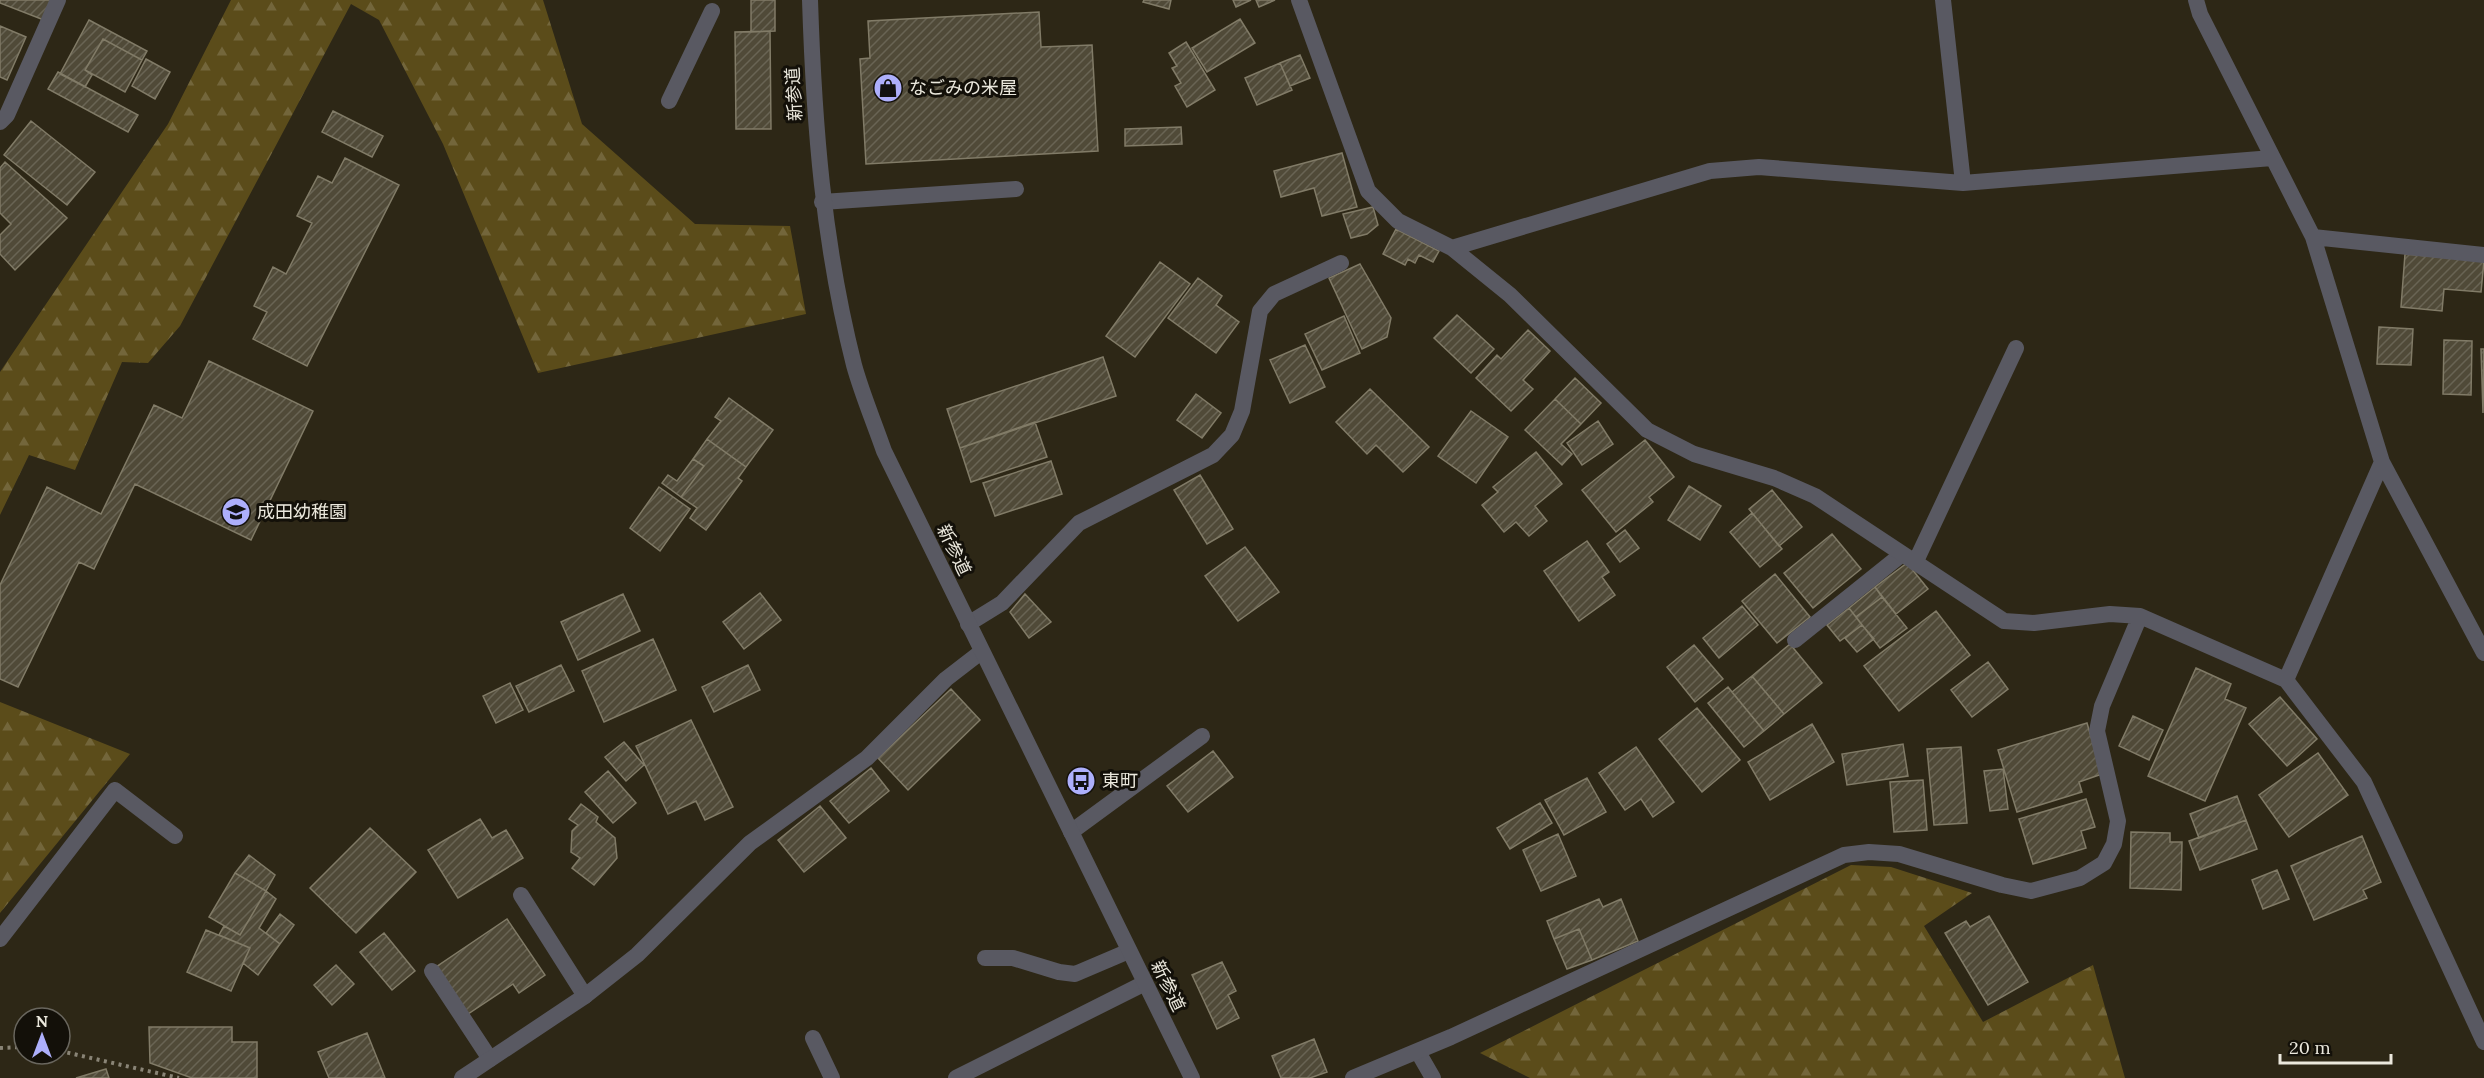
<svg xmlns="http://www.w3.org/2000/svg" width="2484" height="1078" font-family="Lora,'Noto Sans JP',serif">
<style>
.forest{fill:url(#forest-firs)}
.building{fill:url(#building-hatch);stroke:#817b67;stroke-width:1.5}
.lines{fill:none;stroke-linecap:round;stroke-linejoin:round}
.path{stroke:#898476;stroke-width:4;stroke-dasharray:3 4.5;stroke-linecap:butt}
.service{stroke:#595962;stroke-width:16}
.minor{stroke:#595962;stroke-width:16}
.tertiary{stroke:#595962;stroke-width:16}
.labels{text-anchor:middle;stroke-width:6;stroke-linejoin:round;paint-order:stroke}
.poi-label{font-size:18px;fill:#ebe8dd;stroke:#131009;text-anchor:start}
.street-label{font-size:18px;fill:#ebe8dd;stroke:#131009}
</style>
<defs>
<pattern id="forest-firs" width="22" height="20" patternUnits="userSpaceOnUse" patternTransform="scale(1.5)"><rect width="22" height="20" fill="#5b4c1a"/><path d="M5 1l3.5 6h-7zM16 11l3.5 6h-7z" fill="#73663b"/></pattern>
<pattern id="building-hatch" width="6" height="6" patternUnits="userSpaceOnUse" patternTransform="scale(1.5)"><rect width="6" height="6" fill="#504a38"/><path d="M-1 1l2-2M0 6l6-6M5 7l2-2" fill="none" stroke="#696454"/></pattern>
</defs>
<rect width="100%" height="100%" fill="#2d2716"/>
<path class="forest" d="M231 0H543L582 124 695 224 790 226 806 314 538 373 443 144 379 20 351 4 180 326 148 363 122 362 75 470 29 455 0 515V372L168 124Z
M0 702 130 754 0 913Z
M1851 865 1891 867 1972 893 1924 926 1983 1022 2093 965 2125 1078H1530L1480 1053Z"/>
<path class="building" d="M0 0H58L49 22 0 3Z
M751 0H775V31L751 32Z
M1144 0H1171L1169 9 1143 2Z
M1233 0H1251L1236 7Z
M1256 0H1275L1259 7Z
M1039 12 1041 47 1092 45 1098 151 866 164 860 59 870 58 868 21Z
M1240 19 1255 43 1207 72 1192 48Z
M89 20 147 51 142 60 103 39 85 70 92 75 85 87 60 74Z
M0 26 26 37 7 80 0 77Z
M770 31 771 129H736L735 32Z
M103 39 142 60 125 92 85 70Z
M1186 42 1215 90 1187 107 1175 86 1181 83 1172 68 1177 66 1169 53Z
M1300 55 1310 78 1290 86 1280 63Z
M146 59 170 72 155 99 132 86Z
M1280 63 1292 90 1257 105 1245 78Z
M58 72 138 115 128 132 48 89Z
M333 111 383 136 372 157 322 132Z
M31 121 95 172 67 205 4 155Z
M1181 127 1182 144 1125 146V129Z
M1342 153 1357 207 1322 216 1314 188 1281 197 1274 171Z
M345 158 399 185 307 366 253 339 267 312 254 306 273 267 286 274 312 223 297 216 318 176 332 183Z
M5 162 67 218 15 270 0 254V235L11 224 0 213V168Z
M1373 207 1378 225 1367 234 1351 238 1343 214Z
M1396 229 1439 251 1433 262 1419 255 1415 263 1408 259 1405 265 1383 254Z
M2405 254 2484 261 2481 292 2444 289 2442 311 2401 307Z
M1160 262 1190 284 1135 357 1106 336Z
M1360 264 1391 318 1387 337 1362 349 1329 278Z
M1198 278 1222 296 1216 305 1239 322 1216 353 1168 318Z
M1457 315 1494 349 1471 373 1434 338Z
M1344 316 1360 353 1322 370 1305 334Z
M2379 327 2413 329 2411 365 2377 364Z
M1528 330 1550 351 1523 380 1533 389 1511 411 1476 378 1497 355 1501 359Z
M2444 340 2472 341 2471 395 2443 394Z
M1305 345 1325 387 1290 403 1270 360Z
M2481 349H2484L2483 413Z
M1103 357 1116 396 960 448 947 409Z
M209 361 313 411 251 540 135 484 94 569 79 562 18 687 0 679V585L47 487 101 514 154 405 182 418Z
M1575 378 1601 403 1581 424 1555 399Z
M1370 389 1429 447 1403 472 1376 445 1367 454 1336 422Z
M1196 394 1221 413 1202 438 1177 420Z
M729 398 773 430 746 467 707 439 721 421 715 417Z
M1555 399 1581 424 1561 444 1572 454 1562 465 1525 430Z
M1471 411 1508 437 1476 483 1438 456Z
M1598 421 1613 444 1582 465 1567 443Z
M1035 422 1047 457 971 482 960 448Z
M707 439 746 467 738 478 742 481 706 530 690 518 697 508 681 497 704 466 693 459Z
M1645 440 1674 477 1649 497 1653 502 1616 532 1582 490Z
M1536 452 1562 484 1535 506 1547 521 1529 536 1516 522 1504 532 1482 505 1498 492 1493 487Z
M693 459 704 466 681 497 662 483 668 475 677 481Z
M1051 461 1062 494 995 516 983 483Z
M1200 475 1233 529 1207 544 1174 490Z
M1689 486 1721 506 1700 540 1668 520Z
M659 487 690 509 660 551 630 528Z
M1772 490 1802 527 1779 546 1749 509Z
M1752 513 1782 549 1760 567 1730 532Z
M1625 530 1639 548 1620 562 1607 544Z
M1832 534 1861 569 1813 608 1784 573Z
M1587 541 1609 572 1602 577 1615 595 1579 621 1544 571Z
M1245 547 1279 592 1238 621 1205 576Z
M1907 563 1928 589 1896 614 1875 587Z
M1775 574 1810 617 1777 643 1742 601Z
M1875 587 1882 597 1856 617 1849 608Z
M760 593 781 620 744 649 723 622Z
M623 594 640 631 578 660 561 622Z
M1025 594 1051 622 1029 638 1010 612Z
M1882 597 1907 628 1880 648 1856 617Z
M1742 606 1758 625 1719 658 1703 638Z
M1849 608 1862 625 1840 641 1827 625Z
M1936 611 1970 655 1899 711 1864 666Z
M1862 625 1874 639 1857 652 1845 638Z
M653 639 676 690 604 722 582 671Z
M1790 644 1822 683 1784 714 1752 676Z
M1694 645 1723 679 1695 702 1667 667Z
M1988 662 2008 689 1972 717 1951 690Z
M561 665 574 691 529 712 516 686Z
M748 665 760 690 714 712 702 687Z
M2196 668 2231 684 2225 699 2246 708 2205 801 2148 776Z
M1752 676 1784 714 1764 731 1732 692Z
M510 683 523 710 496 723 483 696Z
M1728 687 1764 731 1744 747 1708 703Z
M951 689 980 720 908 790 878 758Z
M2280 697 2317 739 2287 766 2249 724Z
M1697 708 1740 760 1702 792 1659 739Z
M2133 716 2163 730 2149 760 2119 746Z
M691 720 733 807 705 820 696 801 668 814 636 746Z
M2087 723 2102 774 2079 782 2082 792 2017 812 1998 750Z
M1812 724 1834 762 1770 800 1748 762Z
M624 742 644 765 626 781 605 757Z
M1903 744 1908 776 1847 785 1842 754Z
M1636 747 1674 802 1653 817 1641 799 1625 810 1599 773Z
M1961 747 1967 823 1934 825 1927 749Z
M1213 751 1233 777 1188 812 1167 786Z
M2318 753 2348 795 2289 837 2259 795Z
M871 768 889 791 849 823 830 801Z
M2003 769 2008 809 1990 811 1984 771Z
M608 771 636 803 613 823 585 792Z
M1587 778 1606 812 1564 835 1545 800Z
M1923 780 1927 830 1894 832 1890 782Z
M2237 796 2246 820 2199 838 2190 814Z
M2086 799 2095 827 2081 831 2086 848 2033 864 2019 819Z
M1540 803 1552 823 1510 849 1497 828Z
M581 804 598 817 596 822 615 838 617 858 594 885 572 868 580 858 571 852 572 831 578 825 569 819Z
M820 806 846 838 804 872 778 840Z
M480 819 492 838 506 830 523 858 458 898 428 850Z
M2246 820 2257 849 2200 870 2189 841Z
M370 828 416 872 356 933 310 888Z
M2131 832 2170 833V842H2182L2181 890 2130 888Z
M1558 834 1576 876 1541 891 1523 850Z
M2362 836 2381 882 2363 890 2367 898 2314 920 2291 866Z
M249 855 275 875 266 891 235 873Z
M2277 870 2289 899 2263 909 2252 880Z
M235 873 266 891 240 935 209 917Z
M266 891 276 899 259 928 280 944 258 975 243 963 250 948 219 935 224 926 240 935Z
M1599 899 1603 907 1621 899 1638 941 1592 960 1579 929 1554 939 1547 921Z
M280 914 294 925 280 944 266 933Z
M1989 916 2028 982 1988 1005 1945 933 1966 921 1970 927Z
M507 919 545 975 519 993 513 984 468 1014 436 967Z
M1579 929 1592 960 1567 969 1554 939Z
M206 930 250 948 231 991 187 972Z
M384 933 415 971 392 990 360 952Z
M1222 962 1236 991 1228 995 1239 1018 1217 1029 1192 975Z
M336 965 354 984 332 1005 314 985Z
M149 1027H232V1042H257V1078H192L150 1063Z
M367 1033 385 1078H329L318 1052Z
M1314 1039 1327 1072 1310 1078H1281L1272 1056Z
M106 1069 109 1078H76Z"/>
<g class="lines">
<path class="path" d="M0 1048 24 1047
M60 1051 179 1078"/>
<path class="service" d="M669 101 712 11
M822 202 1016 189
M968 624 1002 603 1079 523 1213 455 1232 435 1242 411 1260 311 1274 294 1341 263
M1795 640 1901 555
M1071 832 1202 736
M521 895 585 996
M0 939 115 790 175 836
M985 958H1013L1059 972 1075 974 1129 951
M432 971 490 1059
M813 1038 832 1078
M1418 1052 1433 1078
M956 1078 1145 983"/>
<path class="minor" d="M1299 0 1368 191 1398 221 1452 248 1510 295 1647 430 1694 454 1774 478 1815 496 2004 621 2034 623 2110 614 2140 616 2286 680 2364 782 2484 1042
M1943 0 1963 183
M2196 0 2200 14 2313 237 2382 462 2484 653
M0 122 7 115 58 0
M2313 237 2484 255
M1452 248 1710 171 1759 167 1963 183 2272 158
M1915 563 2016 348
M2286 680 2382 462
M462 1078 585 996 637 955 750 843 867 758 946 679 981 652
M1353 1078 1451 1037 1844 855 1869 852 1899 854 2002 885 2031 891 2080 878 2104 863 2114 844 2118 821 2097 731 2102 706 2140 616"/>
<path class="tertiary" d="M810 0C814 125 823 243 854 365 862 394 874 422 884 451L1192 1078"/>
</g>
<defs>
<g id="shop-disc" transform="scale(1.5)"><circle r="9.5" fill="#adaffb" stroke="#131009"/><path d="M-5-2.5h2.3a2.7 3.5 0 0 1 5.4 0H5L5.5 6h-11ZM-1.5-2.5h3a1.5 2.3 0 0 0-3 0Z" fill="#111"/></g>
<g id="school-disc" transform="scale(1.5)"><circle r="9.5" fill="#adaffb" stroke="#131009"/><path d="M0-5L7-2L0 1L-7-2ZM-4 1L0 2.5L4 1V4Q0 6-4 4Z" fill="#111"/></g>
<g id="bus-disc" transform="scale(1.5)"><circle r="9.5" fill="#adaffb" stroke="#131009"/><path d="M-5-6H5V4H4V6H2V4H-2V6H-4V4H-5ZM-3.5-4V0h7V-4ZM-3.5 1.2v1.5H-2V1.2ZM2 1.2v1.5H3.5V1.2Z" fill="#111"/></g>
</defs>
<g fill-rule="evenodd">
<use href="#shop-disc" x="888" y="88"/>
<use href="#school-disc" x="236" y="512"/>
<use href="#bus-disc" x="1081" y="781"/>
</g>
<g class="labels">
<g class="poi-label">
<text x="909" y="94">なごみの米屋</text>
<text x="257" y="518">成田幼稚園</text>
<text x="1102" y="787">東町</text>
</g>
<g class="street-label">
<text transform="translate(794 94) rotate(-93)" y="6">新参道</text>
<text transform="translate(954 550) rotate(64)" y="6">新参道</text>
<text transform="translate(1168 986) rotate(64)" y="6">新参道</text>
</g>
</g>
<g transform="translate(42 1036)"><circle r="28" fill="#131009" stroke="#69665e" stroke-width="1.5"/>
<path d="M0-4.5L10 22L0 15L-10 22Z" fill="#adaffb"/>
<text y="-9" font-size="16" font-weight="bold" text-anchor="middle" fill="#ebe8dd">N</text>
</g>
<path d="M2280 1054v9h111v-9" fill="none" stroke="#ebe8dd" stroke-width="3"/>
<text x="2289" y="1054" font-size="18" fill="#ebe8dd" stroke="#131009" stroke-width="4.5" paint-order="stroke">20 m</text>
</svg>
